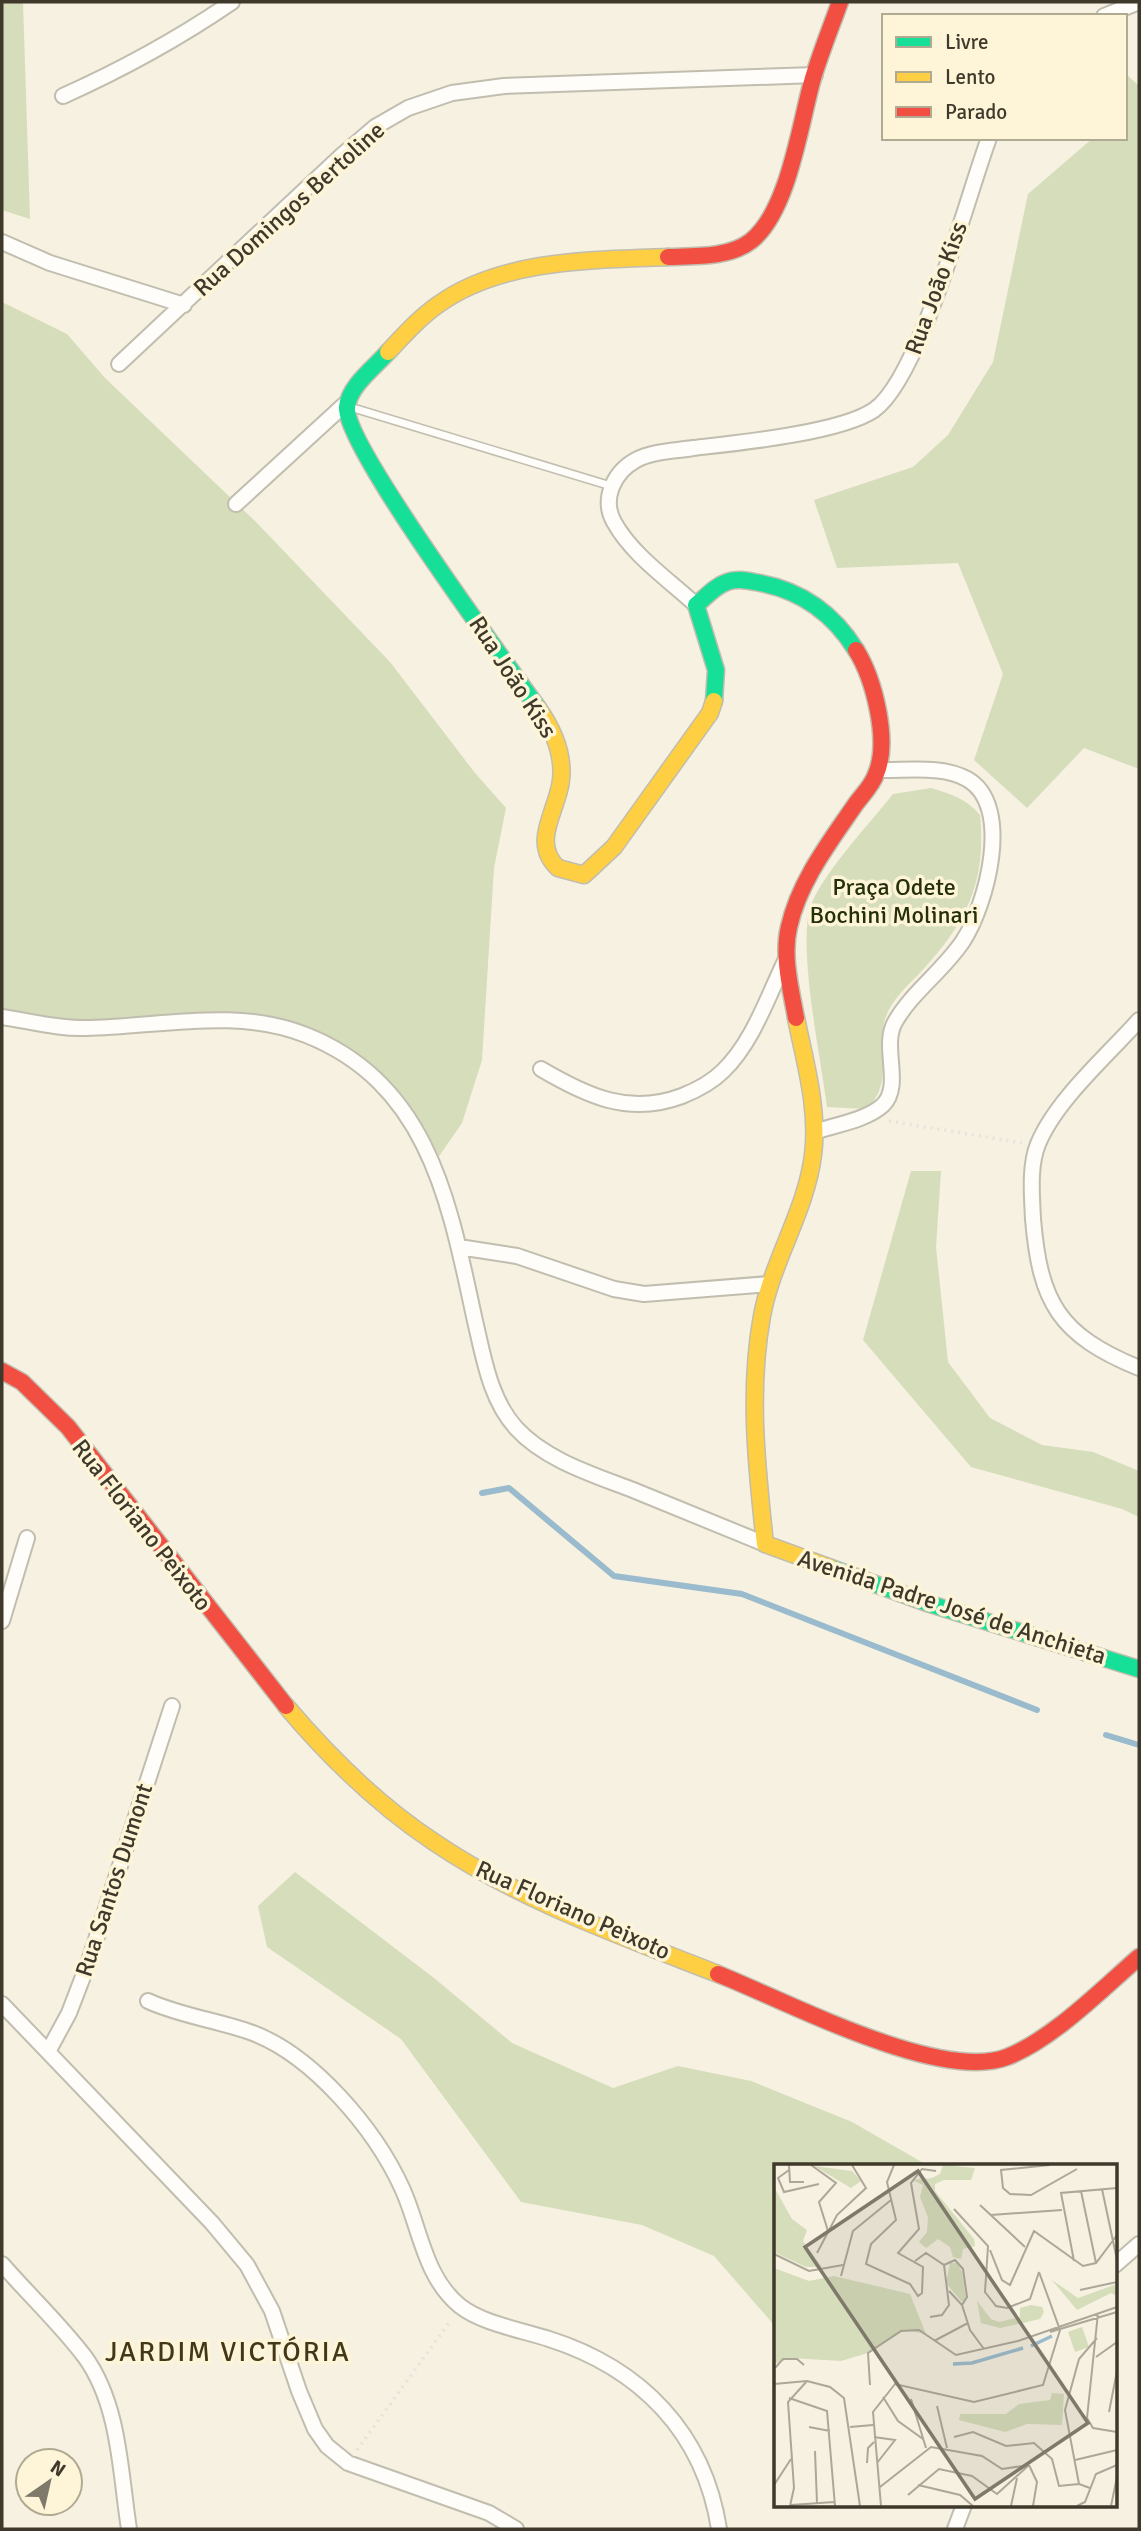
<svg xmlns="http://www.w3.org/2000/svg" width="1141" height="2531" font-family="Signika,sans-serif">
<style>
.green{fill:#d6ddbb}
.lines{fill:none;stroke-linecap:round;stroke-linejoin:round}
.stream{stroke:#99bbcd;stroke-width:6}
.lane-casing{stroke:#c1bdaf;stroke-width:10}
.street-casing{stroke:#c1bdaf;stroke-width:18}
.fast-casing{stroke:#c1bdaf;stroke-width:19}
.slow-casing{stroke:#c1bdaf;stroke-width:19}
.jam-casing{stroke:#c1bdaf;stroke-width:19}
.path{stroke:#e4e3dd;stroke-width:3.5;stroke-dasharray:2 5;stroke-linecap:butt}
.lane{stroke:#fefdfa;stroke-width:7}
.street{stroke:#fefdfa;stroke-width:14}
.fast{stroke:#16e098;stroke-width:16}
.slow{stroke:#ffcf43;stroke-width:16}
.jam{stroke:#f24e42;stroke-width:16}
.labels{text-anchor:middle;stroke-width:7;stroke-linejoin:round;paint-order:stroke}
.street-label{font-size:24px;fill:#3e392b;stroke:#fef5d8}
.park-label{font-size:24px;fill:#253009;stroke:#fef5d8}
.quarter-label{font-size:28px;letter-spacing:2px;fill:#423819;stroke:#fef5d8}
.inset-river{fill:none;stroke:#99bbcd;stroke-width:3.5}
.inset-road{fill:none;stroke:#aca798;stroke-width:2}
.view{fill:#7e796a;fill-opacity:0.15;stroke:#7e796a;stroke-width:3.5}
.inset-edge{fill:none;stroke:#3e392b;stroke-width:3.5}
</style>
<rect width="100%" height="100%" fill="#f6f1e0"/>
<path class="green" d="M2 2H23L30 219 2 210Z
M1125 73 1139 86V769L1084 748 1027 808 974 760 1003 674 958 563 837 568 814 500 913 467 948 435 993 362 1028 194 1093 138H1125Z
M2 302 67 334 105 378 255 521 390 662 475 773 506 808 494 868 482 1060 462 1123 435 1162 371 1073 273 1024 84 1029 2 1017Z
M931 788C951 794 967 799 980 815 987 885 964 926 918 975 905 988 888 1004 884 1023 877 1054 894 1084 866 1109L827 1107C821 1058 798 952 810 908 820 876 871 822 893 794Z
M911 1171H941L936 1247 948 1362 990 1418 1042 1445 1093 1452 1139 1471V1517L1122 1509 971 1467 863 1340Z
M295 1872 434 1978 512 2043 613 2088 678 2066 751 2081 852 2122 927 2165H775V2326L714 2256 642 2225 521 2202 401 2039 267 1947 258 1906Z"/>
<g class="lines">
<path class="stream" d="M482 1493 509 1488 614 1576 742 1594 1037 1710
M1106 1735 1139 1745"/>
<g class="lane-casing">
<path id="lane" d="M350 407 611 486"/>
</g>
<g class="street-casing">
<path id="street" d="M1104 16 1139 2
M63 96C123 69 178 39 232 2
M2 242 50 263 184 305
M119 364 341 156 375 127 408 108 452 93 504 86 815 75
M236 504 344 405
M696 605C669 580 632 555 614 522 601 499 614 472 636 460 653 451 675 451 693 448 737 443 840 433 874 410 920 378 967 197 989 138
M2 1017C29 1021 59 1029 86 1028 158 1027 237 1007 306 1035 430 1084 450 1206 475 1321 484 1359 490 1399 516 1428 545 1460 594 1475 633 1490 677 1508 721 1526 765 1544
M1139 1020C1107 1056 1056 1100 1038 1144 1029 1166 1032 1196 1033 1219 1040 1303 1059 1335 1139 1368
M541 1069C587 1096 629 1116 682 1096 697 1090 711 1083 723 1071 753 1042 768 996 786 959
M814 1132C835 1125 867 1120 883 1105 903 1085 881 1046 895 1022 912 992 943 971 963 941 986 906 1014 805 967 779 942 765 906 771 878 770
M459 1247 517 1256 614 1289 644 1294 769 1284
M2 1621 27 1538
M148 2001C181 2016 216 2020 250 2032 312 2054 375 2129 402 2188 420 2227 424 2277 460 2306 483 2324 522 2330 549 2339 640 2368 704 2432 719 2529
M2 2004 212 2223 247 2265 272 2311 299 2391 315 2429 327 2446 348 2463 489 2513 516 2529
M49 2050 69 2013 89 1961 172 1706
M2 2264C29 2295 60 2324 85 2357 120 2406 120 2472 129 2529
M1115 2265 1139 2244
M955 2529 964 2505"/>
</g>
<g class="fast-casing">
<path id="fast" d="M388 352C375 367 349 386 347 407 343 444 507 664 538 708
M714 701 716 670 696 605C706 597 715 586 727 582 738 578 748 581 760 583 802 591 833 613 856 650
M831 1568 930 1604 1139 1669"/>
</g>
<g class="slow-casing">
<path id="slow" d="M388 352C404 335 420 317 439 304 502 259 593 260 668 257
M538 708C552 728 564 754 561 780 558 810 530 842 558 868L584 875 614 847 710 713 714 701
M796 1018C805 1062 819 1110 813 1155 806 1211 772 1261 762 1316 748 1392 757 1469 765 1544L831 1568
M286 1706C330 1758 378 1805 434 1842 521 1901 621 1936 718 1974"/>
</g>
<g class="jam-casing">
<path id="jam" d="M668 257C694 256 729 258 751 241 789 211 800 123 813 78 821 52 831 27 840 2
M796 1018C791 990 782 956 789 927 799 882 829 843 855 805 862 795 872 786 876 774 890 741 874 679 856 650
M2 1371 22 1382 68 1427 286 1706
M718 1974C784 2000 940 2083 1007 2057 1053 2039 1101 1990 1139 1957"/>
</g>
<path class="path" d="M889 1121 1023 1143
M357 2450 451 2320"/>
<use href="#lane" class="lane"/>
<use href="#street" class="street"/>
<use href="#fast" class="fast"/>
<use href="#slow" class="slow"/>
<use href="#jam" class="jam"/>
</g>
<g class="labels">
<g class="street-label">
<text transform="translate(289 209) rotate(-42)" y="8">Rua Domingos Bertoline</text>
<text transform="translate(936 288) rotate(-70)" y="8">Rua João Kiss</text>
<text transform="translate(513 677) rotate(57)" y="8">Rua João Kiss</text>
<text transform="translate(142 1525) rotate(52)" y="8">Rua Floriano Peixoto</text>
<text transform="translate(952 1607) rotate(18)" y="8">Avenida Padre José de Anchieta</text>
<text transform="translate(114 1880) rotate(-72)" y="8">Rua Santos Dumont</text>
<text transform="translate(573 1910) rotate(24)" y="8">Rua Floriano Peixoto</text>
</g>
<g class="park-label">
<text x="894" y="895">Praça Odete<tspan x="894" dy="28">Bochini Molinari</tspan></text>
</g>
<g class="quarter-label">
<text x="228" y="2361">JARDIM VICTÓRIA</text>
</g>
</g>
<g transform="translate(774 2164)">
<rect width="343" height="343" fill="#f6f1e0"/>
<path d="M169 1 201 4 197 16H170L161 20V27L200 75 201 82 189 85 187 95 179 93 176 83 164 75 152 84 145 78 153 68 154 53 146 33 149 21 138 16 158 14 166 10ZM40 2 78 7 87 17 77 24ZM0 23 18 55 33 66 29 77 48 103H32L0 88ZM176 99H183L188 108 192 135 188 138 172 119ZM0 104 35 117 60 112 136 130 152 170 131 166 94 189 67 197 17 194 0 200ZM278 116 304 134 343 120V132L337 129 303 146ZM203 137 217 155 225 158 246 153V144L257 141 268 143 270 148 266 155 226 164 207 159ZM308 163 315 183 301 188 294 168ZM278 229 290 230 288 261 253 260 231 268 185 256 186 250H232L245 240 276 236Z" fill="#d6ddbb"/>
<path class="inset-river" d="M257 182 278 172M179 200 198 199 249 184"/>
<path class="inset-road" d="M15 1 16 18H30M37 1 62 19 45 38 54 67M120 1 113 18 122 56 97 80 92 100 136 120 144 132 148 129 149 103 124 89 145 65 137 19 148 5 162 7M276 1 227 6 229 24 236 30 257 31 303 5M15 6 4 14 10 28 45 20M328 25 343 96M307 27 322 99M206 41 251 83M180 45 214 82 211 128 222 142 233 144 256 135 265 108M217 51 288 46M216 86 228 116 236 121 260 67 309 102 322 99 343 71M43 89 63 51 92 24 78 1M0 90 35 107 69 101M141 97 152 89 170 101 175 141 168 151 156 153M300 97 287 29 343 24M170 101 181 96 189 105 193 133 188 141M67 112 79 67 117 36M306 126 343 118M175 127 188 141 196 166 210 185M324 149 313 254 319 264 343 268M276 168 343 148M160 177 194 159M322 193 343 178M1 204 9 195H23L30 201M0 220 33 217 56 223 70 234 86 342M96 221 94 189 127 167 145 166 182 191 244 177 343 143M109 233 124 257 149 275M15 234 53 247 61 342M137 235 152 284M163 242 173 284M335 248 343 207M35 263 56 267M76 263 99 261M100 273 121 276 103 299M180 273 199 268 232 282 260 279 278 295 285 322 305 320M41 287 43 339M301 296 343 286M93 299 94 284 100 278M255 301 263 318 259 342M0 321 17 295M144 321 186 331 199 342M106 323 157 283 208 292 228 305 255 301M316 324 305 320 291 246 305 195 323 174M134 331 165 305 198 312 223 330 255 301M17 341 60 338M16 342 20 324 14 238 33 217M107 342 99 248 121 220 200 238 269 221 286 166 265 108M237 342 243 314M303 342 311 338 322 310 343 301M337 342 343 313"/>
<path class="view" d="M144 7 314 259 201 335 31 83Z"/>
<rect width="343" height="343" class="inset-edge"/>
</g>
<rect width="1141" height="2531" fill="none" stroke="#3e392b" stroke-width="7"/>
<rect x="882" y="14" width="245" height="126" fill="#fef5d8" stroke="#b1aa93" stroke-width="2"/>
<rect x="896" y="37" width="35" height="10" fill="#16e098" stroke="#b1aa93" stroke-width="2"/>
<text x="945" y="49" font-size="21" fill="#3e392b">Livre</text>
<rect x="896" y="72" width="35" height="10" fill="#ffcf43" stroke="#b1aa93" stroke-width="2"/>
<text x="945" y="84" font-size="21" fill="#3e392b">Lento</text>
<rect x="896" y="107" width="35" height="10" fill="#f24e42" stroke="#b1aa93" stroke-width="2"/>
<text x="945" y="119" font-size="21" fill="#3e392b">Parado</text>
<g transform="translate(49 2482) rotate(34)"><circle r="33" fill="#fef5d8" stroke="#b1aa93" stroke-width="2"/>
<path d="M0-5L12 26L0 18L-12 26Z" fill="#7e796a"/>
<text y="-10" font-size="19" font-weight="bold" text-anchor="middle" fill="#3e392b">N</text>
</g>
</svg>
